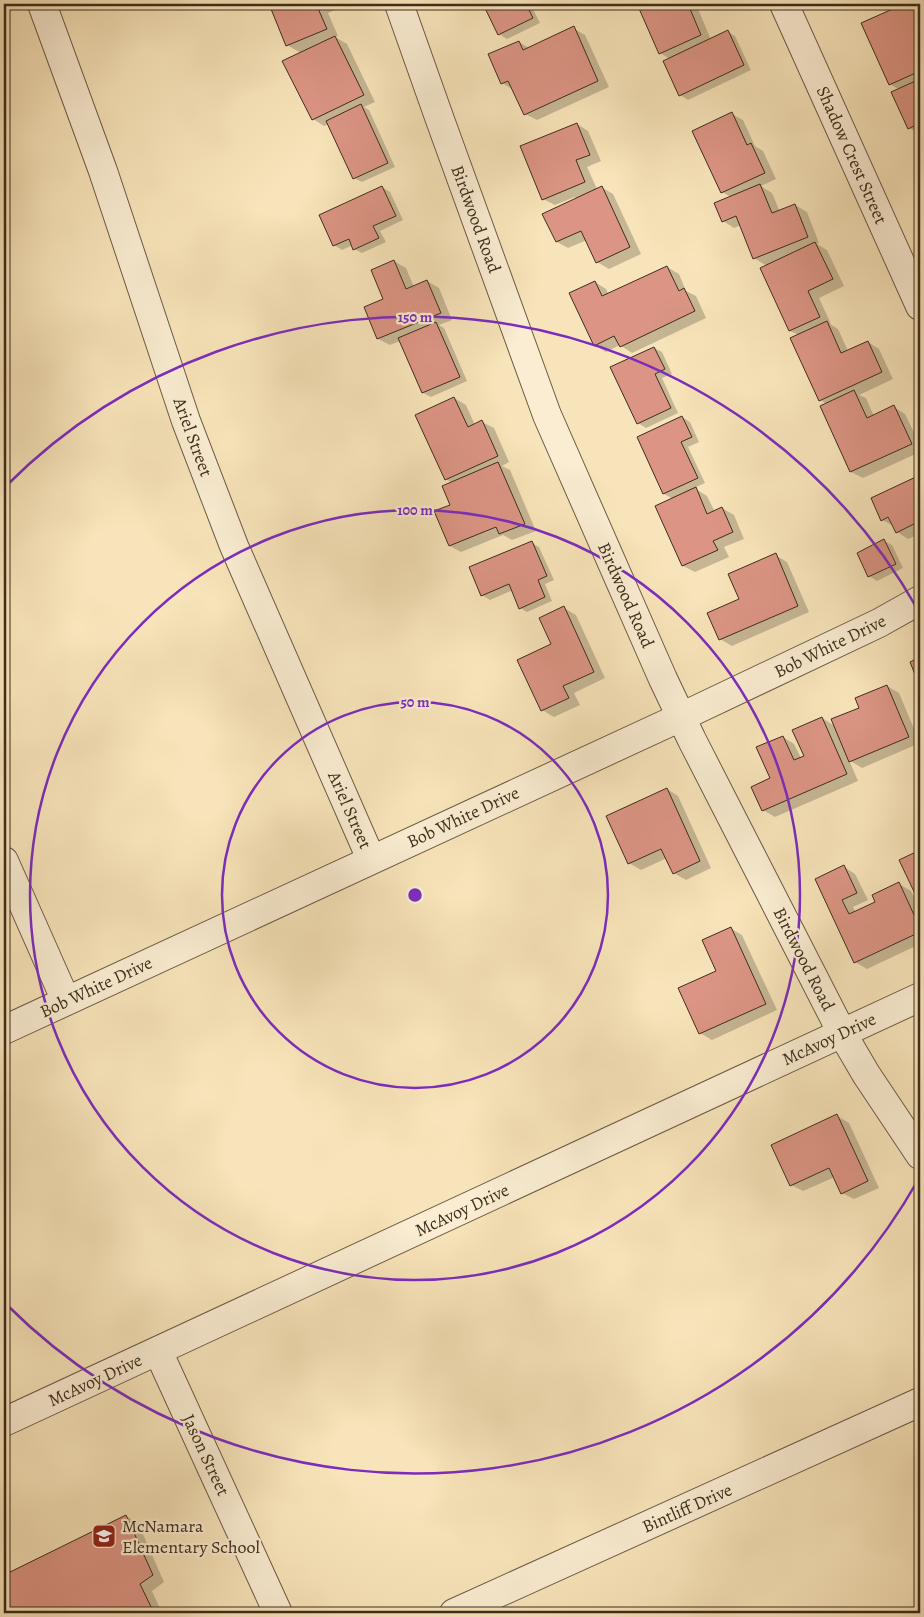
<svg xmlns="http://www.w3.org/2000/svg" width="924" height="1617" font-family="Alegreya,serif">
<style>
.shadow{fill:#0003}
.building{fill:#dc9584;stroke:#3d2d1c}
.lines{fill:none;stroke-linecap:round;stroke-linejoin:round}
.minor-casing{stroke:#6c5b44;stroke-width:30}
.minor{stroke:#faedd2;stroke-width:28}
.ring{fill:none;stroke:#7b2cbf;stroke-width:2.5}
.labels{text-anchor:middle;stroke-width:4.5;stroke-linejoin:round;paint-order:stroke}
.street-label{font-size:18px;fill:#3d2d1c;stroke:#faedd2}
.poi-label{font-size:18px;fill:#3d2d1c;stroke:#faedd2;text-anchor:start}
.centre{fill:#7b2cbf;stroke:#faedd2;stroke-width:2.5}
.ring-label{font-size:15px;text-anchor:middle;font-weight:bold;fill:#7b2cbf;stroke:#faedd2;stroke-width:4.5;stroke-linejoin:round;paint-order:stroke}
</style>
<rect width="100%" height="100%" fill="#f8e4ba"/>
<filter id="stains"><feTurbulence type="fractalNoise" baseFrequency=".004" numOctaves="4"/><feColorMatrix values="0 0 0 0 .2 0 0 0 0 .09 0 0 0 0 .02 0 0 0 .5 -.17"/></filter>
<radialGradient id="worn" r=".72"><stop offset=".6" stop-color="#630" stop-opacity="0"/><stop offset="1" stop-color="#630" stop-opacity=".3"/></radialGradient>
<path class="shadow" d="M270 4H333L335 10 328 13 338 36 335 37 347 44 375 102 364 107 369 110 395 167 362 182 354 178 329 124 324 126 313 119 301 53 287 45Z
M485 4H540L532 7 540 23 507 39 499 34Z
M638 4H696L711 40 728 32 735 36 751 70 688 100 680 95 665 62 670 59 660 53Z
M878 4H920V134L909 128 900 90 890 84 899 7 898 5 888 9Z
M573 28 585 35 609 87 537 120 525 114 514 90 502 83 519 42 529 48Z
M732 114 743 120 755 146 763 151 776 179 761 186 772 193 780 212 795 205 807 212 819 243 817 244 827 250 844 286 819 298 831 324H830L838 329 848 351 868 342 879 349 893 379 859 395 866 398 874 416 894 407 905 414 920 445V452L863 478 851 472 821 407 827 404 820 400 792 339 799 335 790 331 761 269 767 266 754 258 741 225 734 228 723 221 731 197 722 192Z
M577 124 588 131 601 161 587 167 597 189 601 187 613 194 641 254 609 269 597 262 587 240 568 248 557 242 576 199 575 197 555 205 543 199Z
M382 187 390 192 403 220 380 231 386 242 362 253 354 249 353 245 342 250 334 245Z
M394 261 406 268 414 287 427 281 439 288 452 320 439 325 444 328 467 381 431 397 423 393 400 341 390 345 378 339 366 308 385 300Z
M667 267 679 274 686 291 696 296 706 318 632 353 620 345 606 352 595 345V282L606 289 609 295Z
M654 348 662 352 672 374 662 378 678 413 646 428 638 423Z
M454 398 466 405 475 425 482 422 494 428 509 462 502 466 510 470 536 531 512 540 503 535 461 552 450 546 452 483 446 479Z
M682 417 690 422 699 442 688 447 705 483 694 488 707 496 715 512 722 508 734 515 744 539 724 547 729 557 695 572 683 566 656 507 673 499 664 494 638 438Z
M920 476V534L908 539 897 532 894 526 882 520 872 499Z
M884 541 892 545 903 568 877 581 869 576 858 554Z
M532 543 539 547 554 580 545 584 552 601 527 612 520 608 513 590 490 600 482 595Z
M775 555 787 562 809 612 732 646 720 639 741 599Z
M564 608 576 615 605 678 574 693 580 705 554 717 542 710 553 645Z
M887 686 899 693 920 743 862 768 849 760 858 781 775 817 763 810 783 737 794 744 801 758 805 756 822 718 835 726Z
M667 789 678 796 711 868 686 880 674 873 667 858 641 870 629 863Z
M844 867 855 874 868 900 853 907 856 913 877 903 899 884 911 891 920 911V944L867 969 855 962 817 879Z
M730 928 742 935 777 1010 712 1040 700 1033Z
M837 1116 849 1123 879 1188 854 1199 842 1193 835 1177 803 1191 791 1185Z
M126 1516 138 1523 164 1582 152 1591 162 1613H4V1576Z"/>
<path class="building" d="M269 4H323L317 6 327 29 286 46Z
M483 4H526L533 18 498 35Z
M637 4H688L701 35 659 54Z
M904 4H919L920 7V71L889 85 861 23Z
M574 26 598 81 524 115 508 81 501 84 488 54 519 41 523 50Z
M728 30 744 65 679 96 663 61Z
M335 36 364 95 312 120 282 61Z
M920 79V123L908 129 891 92Z
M361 104 388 163 353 179 326 121Z
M732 112 747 145 751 143 765 173 721 193 692 131Z
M577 123 590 155 576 160 585 182 542 200 520 146Z
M760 184 772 213 795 204 808 237 753 259 736 216 722 222 714 203Z
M382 186 396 216 373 226 379 238 353 250 349 239 333 246 319 215Z
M602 186 630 247 596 263 581 231 556 242 542 214Z
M815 242 833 279 808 291 820 317 789 331 760 268Z
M394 260 406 289 427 280 441 313 377 339 364 307 383 299 371 270Z
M667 266 679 291 684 288 695 311 620 347 614 336 594 346 569 293 595 281 602 296Z
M827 321 841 353 868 341 882 372 819 401 790 338Z
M436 322 460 377 422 393 398 338Z
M654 347 665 369 655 374 671 408 637 424 610 367Z
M854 390 867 418 894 405 912 444 850 472 820 406Z
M454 397 468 427 482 420 498 456 445 480 415 415Z
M682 416 692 437 681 442 698 478 663 494 637 437Z
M498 462 525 524 499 534 496 527 449 546 434 511 450 505 442 486Z
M920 475V536L914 524 896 533 888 517 881 521 871 498Z
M696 487 707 514 722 507 733 532 713 541 718 550 682 566 655 506Z
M884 539 896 564 868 577 857 553Z
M532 541 547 576 538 580 545 597 519 609 509 584 481 596 469 567Z
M776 553 798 606 719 640 707 613 739 599 728 574Z
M564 606 594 672 563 686 569 698 541 711 517 660 551 644 539 618Z
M920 657V687L910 662Z
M887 685 909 737 849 762 831 719 859 708 855 698Z
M822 717 847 774 762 811 751 787 770 778 756 747 783 736 794 760 804 756 792 730Z
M667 788 700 861 673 874 661 849 628 864 606 816Z
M920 850V899L918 900 899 860Z
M844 865 857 893 842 900 849 914 875 902 872 895 899 882 920 928V932L854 963 815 879Z
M731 927 766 1004 699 1034 678 988 716 971 702 940Z
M837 1114 868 1181 841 1194 829 1168 790 1186 771 1145Z
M126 1515 153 1575 140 1584 154 1613H4V1575Z"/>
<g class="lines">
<g class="minor-casing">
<path id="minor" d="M42 4 103 171 186 421 234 546 371 859
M399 4 439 117 547 415 663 679 692 740 842 1033 866 1074 920 1155
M784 4 920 306
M4 861 66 1001
M4 1030 681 717 879 623 920 600
M158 1351 278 1613
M4 1422 920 997
M454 1613 920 1402"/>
</g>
<use href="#minor" class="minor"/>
</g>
<g class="ring">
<circle cx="415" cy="895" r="193"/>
<circle cx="415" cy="895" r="385"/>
<path d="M918 1180A578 578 0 0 1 6 1304M6 486A578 578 0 0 1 918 610"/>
</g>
<defs>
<g id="school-square" transform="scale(1.25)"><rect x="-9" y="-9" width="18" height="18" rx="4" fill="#8f2418" stroke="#faedd2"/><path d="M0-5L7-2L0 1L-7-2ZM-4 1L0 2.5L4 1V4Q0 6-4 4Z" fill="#fff"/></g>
</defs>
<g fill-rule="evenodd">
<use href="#school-square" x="104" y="1536"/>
</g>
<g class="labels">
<g class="street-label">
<text transform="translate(852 155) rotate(66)" y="6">Shadow Crest Street</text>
<text transform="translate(476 219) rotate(70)" y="6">Birdwood Road</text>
<text transform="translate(193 437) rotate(70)" y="6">Ariel Street</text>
<text transform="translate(626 595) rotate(66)" y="6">Birdwood Road</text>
<text transform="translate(830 646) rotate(-26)" y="6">Bob White Drive</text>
<text transform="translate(350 810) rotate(66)" y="6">Ariel Street</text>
<text transform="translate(463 817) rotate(-25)" y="6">Bob White Drive</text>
<text transform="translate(804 959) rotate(63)" y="6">Birdwood Road</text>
<text transform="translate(96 987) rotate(-25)" y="6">Bob White Drive</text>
<text transform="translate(829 1039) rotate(-25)" y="6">McAvoy Drive</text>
<text transform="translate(462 1210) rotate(-25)" y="6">McAvoy Drive</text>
<text transform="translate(95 1380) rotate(-25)" y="6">McAvoy Drive</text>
<text transform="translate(206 1455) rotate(65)" y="6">Jason Street</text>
<text transform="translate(687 1508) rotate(-24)" y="6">Bintliff Drive</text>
</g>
<g class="poi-label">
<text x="122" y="1532">McNamara<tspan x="122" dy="21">Elementary School</tspan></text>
</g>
</g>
<circle cx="415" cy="895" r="8" class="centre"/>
<g class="ring-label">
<text x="415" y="322">150 m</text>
<text x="415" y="515">100 m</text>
<text x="415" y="707">50 m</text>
</g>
<rect width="924" height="1617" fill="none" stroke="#f8e4ba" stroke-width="20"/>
<rect x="5" y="5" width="914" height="1607" fill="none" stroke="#3d2d1c" stroke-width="2.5"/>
<rect x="10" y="10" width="904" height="1597" fill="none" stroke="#3d2d1c"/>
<rect width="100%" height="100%" filter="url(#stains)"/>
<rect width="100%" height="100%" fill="url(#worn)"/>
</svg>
